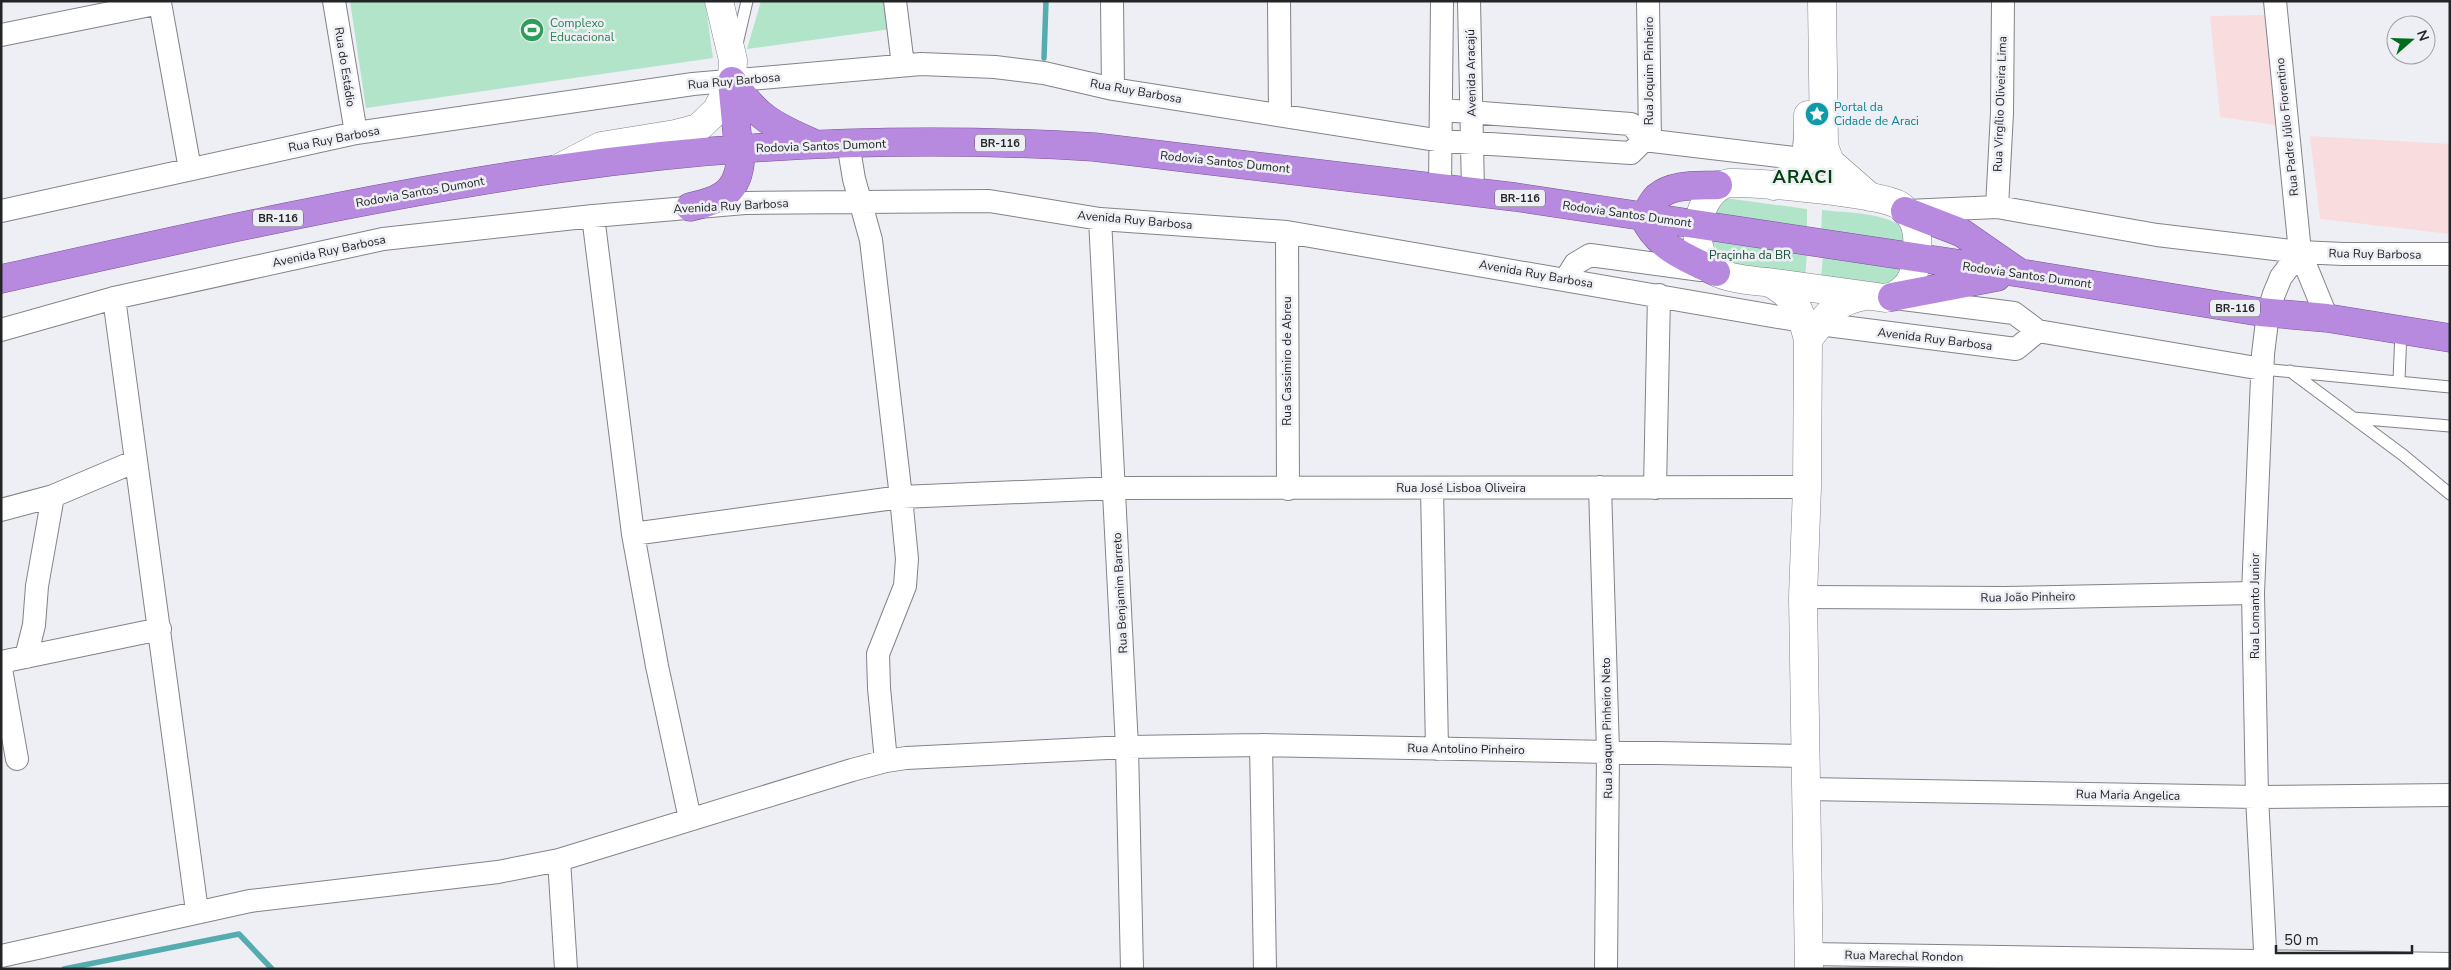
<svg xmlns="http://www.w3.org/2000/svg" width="2451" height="970" font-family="'Nunito Sans',sans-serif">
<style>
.commercial{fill:#f9ddde}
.green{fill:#b1e4c9}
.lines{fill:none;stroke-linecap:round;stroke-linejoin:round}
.stream{stroke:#55acaf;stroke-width:5.5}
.service-casing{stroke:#828388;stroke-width:13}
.minor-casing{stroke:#828388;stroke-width:24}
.tertiary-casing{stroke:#828388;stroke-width:29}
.secondary-casing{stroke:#828388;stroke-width:29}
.trunk-casing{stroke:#785399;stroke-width:29}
.service{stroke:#fff;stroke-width:11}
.minor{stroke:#fff;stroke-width:22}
.tertiary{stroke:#fff;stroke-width:28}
.secondary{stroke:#fff;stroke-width:28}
.trunk{stroke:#b88adf;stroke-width:28}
.labels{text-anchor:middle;stroke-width:5;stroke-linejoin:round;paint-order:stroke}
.shield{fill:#edeff4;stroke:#606164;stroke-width:1}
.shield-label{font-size:11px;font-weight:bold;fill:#232426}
.leisure-label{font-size:12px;fill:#27864d;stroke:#edeff4;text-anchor:start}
.street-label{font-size:12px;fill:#232426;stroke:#edeff4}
.culture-label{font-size:12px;fill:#0d838f;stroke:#edeff4;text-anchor:start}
.park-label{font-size:12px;fill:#184d36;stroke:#edeff4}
.district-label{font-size:18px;font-weight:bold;letter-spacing:1px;fill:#01400d;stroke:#edeff4}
</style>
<rect width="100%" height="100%" fill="#edeff4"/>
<path class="commercial" d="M2266 15 2276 125 2220 117 2210 16Z
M2310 136 2450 144V234L2320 219Z"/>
<path class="green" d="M350 1H705L713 58 366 108Z
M761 1H894L898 28 747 49Z
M1725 198 1807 209V230L1711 218Z
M1822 210C1849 213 1880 212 1903 227L1907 247 1821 236Z
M1709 236 1807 253 1805 277 1743 267 1723 260Z
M1823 256 1907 266 1893 284H1875L1821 278Z"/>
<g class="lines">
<path class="stream" d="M1044 58 1046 1
M64 969 239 934 272 969"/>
<g class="service-casing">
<path id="service" d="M737 44 747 1
M2262 369 2450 387
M2290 371 2403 455 2450 494
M2399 380 2401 331
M2353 418 2450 426"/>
</g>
<g class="minor-casing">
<path id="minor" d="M334 1 356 133
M895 1 903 65
M1112 1 1113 89
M1279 1 1280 115
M1469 1 1473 191
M1648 1 1650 140
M2275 1 2300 252 2327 318
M1 35 160 3 190 169
M1442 110 1631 124 1644 140 1820 161
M848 143 854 179 871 240 901 497 907 559 905 586 878 654 879 688 886 761
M1440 186 1442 1
M1997 207 2002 113 2003 1
M1 211 356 133 693 84 921 64 995 67 1044 73 1113 89 1442 141 1631 153 1644 140
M1907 211 1997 207 2157 235 2300 252 2343 254H2450
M593 216 633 534 657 666 690 819
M1100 219 1127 747 1132 969
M1287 232 1288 489
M1565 280 1575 264 1590 255 1701 270
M114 298 197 911
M1903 299 2014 313 2038 331
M1 330 114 298 383 239 593 216 745 203 989 201 1100 219 1287 232 1819 324 2016 349 2038 331 2262 369
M1600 487 1608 751 1606 969
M1432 488 1437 749
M1655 488 1659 295
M1 510 53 496 136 461
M633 534 901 497 1115 488 1807 487
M1803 597 2005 598 2253 593
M26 657 34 625 37 586 53 496
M1 662 160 629
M1 669 17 759
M1261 745 1265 969
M1806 789 2257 797 2450 795
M559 860 566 969
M1809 954 2450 964
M1 956 250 901 498 872 559 860 852 770 886 761 906 758 1127 747 1261 745 1804 756
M2266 969 2257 797 2253 593 2263 354 2268 313 2274 294 2281 277 2300 252"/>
</g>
<g class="tertiary-casing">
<path id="tertiary" d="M559 168 601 146 675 134 698 128 716 111 732 81 733 60 719 1"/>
</g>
<g class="secondary-casing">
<path id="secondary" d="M1822 1 1824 146 1830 162 1870 197
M1729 183C1757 182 1878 193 1899 205 1902 207 1908 213 1910 216 1920 228 1918 253 1915 268 1912 284 1900 296 1885 298 1848 293 1811 288 1775 283 1757 281 1735 280 1718 273 1685 257 1695 190 1729 183Z
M1773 186C1810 173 1808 150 1808 115
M1768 282C1796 296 1801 311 1808 340L1807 487 1803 597 1809 969
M1808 340C1826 316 1834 301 1866 296"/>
</g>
<g class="trunk-casing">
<path id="trunk" d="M732 81C757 117 772 125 811 142
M690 207C717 201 736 195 740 164L732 81
M1905 211 1962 233 2017 271
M1644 217C1656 247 1689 259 1716 272
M1644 217C1648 211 1652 202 1657 197 1673 183 1699 186 1718 185
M1 279C185 238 370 196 557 169 735 143 915 136 1094 147L1515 197 2020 273 2260 312 2327 318 2450 338
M1892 297 1997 277"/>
</g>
<use href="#service" class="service"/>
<use href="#minor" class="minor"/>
<use href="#tertiary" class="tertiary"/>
<use href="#secondary" class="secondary"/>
<use href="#trunk" class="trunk"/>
</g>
<defs>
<g id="stadium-disc" transform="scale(1.25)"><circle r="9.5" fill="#2e9e5b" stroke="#edeff4"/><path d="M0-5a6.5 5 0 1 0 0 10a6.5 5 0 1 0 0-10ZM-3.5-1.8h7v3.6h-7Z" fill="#fff"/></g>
<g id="sight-disc" transform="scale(1.25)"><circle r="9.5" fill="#0f9aa8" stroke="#edeff4"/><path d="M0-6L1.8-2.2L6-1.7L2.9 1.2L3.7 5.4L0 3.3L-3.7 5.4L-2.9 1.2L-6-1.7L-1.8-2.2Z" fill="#fff"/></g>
</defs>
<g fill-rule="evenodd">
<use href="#stadium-disc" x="532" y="30"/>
<use href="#sight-disc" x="1817" y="114"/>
</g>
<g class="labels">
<g class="shield">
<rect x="975" y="134.5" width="50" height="17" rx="4"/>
<rect x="1495" y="189.5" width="50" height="17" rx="4"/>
<rect x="253" y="209.5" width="50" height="17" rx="4"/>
<rect x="2210" y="299.5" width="50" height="17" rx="4"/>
</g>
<g class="shield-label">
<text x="1000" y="147">BR-116</text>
<text x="1520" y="202">BR-116</text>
<text x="278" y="222">BR-116</text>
<text x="2235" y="312">BR-116</text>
</g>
<g class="leisure-label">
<text x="550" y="27">Complexo<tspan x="550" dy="14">Educacional</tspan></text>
</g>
<g class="street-label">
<text transform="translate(345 67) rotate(81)" y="4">Rua do Estádio</text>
<text transform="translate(1649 71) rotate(-90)" y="4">Rua Joquim Pinheiro</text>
<text transform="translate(1471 73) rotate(-91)" y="4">Avenida Aracajú</text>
<text transform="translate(734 81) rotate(-5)" y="4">Rua Ruy Barbosa</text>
<text transform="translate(1136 91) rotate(10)" y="4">Rua Ruy Barbosa</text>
<text transform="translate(2000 104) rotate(-88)" y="4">Rua Virgílio Oliveira Lima</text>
<text transform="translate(2287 127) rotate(-96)" y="4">Rua Padre Júlio Fiorentino</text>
<text transform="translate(334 139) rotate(-11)" y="4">Rua Ruy Barbosa</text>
<text transform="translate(821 146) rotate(-2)" y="4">Rodovia Santos Dumont</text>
<text transform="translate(1225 162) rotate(6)" y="4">Rodovia Santos Dumont</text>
<text transform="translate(420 192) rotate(-10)" y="4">Rodovia Santos Dumont</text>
<text transform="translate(731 206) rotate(-3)" y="4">Avenida Ruy Barbosa</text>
<text transform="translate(1627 214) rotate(8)" y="4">Rodovia Santos Dumont</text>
<text transform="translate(1135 220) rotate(5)" y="4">Avenida Ruy Barbosa</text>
<text transform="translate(329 251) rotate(-12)" y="4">Avenida Ruy Barbosa</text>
<text transform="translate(2375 254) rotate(1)" y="4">Rua Ruy Barbosa</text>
<text transform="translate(1536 274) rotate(10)" y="4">Avenida Ruy Barbosa</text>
<text transform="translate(2027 275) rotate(8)" y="4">Rodovia Santos Dumont</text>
<text transform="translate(1935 339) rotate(7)" y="4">Avenida Ruy Barbosa</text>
<text transform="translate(1287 361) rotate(-90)" y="4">Rua Cassimiro de Abreu</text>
<text x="1461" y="492">Rua José Lisboa Oliveira</text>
<text transform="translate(1120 593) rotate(-93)" y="4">Rua Benjamim Barreto</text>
<text transform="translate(2028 597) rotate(-1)" y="4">Rua João Pinheiro</text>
<text transform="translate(2255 606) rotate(-90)" y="4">Rua Lomanto Junior</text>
<text transform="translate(1607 728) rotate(-91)" y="4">Rua Joaqum Pinheiro Neto</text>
<text transform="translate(1466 749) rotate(1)" y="4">Rua Antolino Pinheiro</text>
<text transform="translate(2128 795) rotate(1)" y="4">Rua Maria Angelica</text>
<text transform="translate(1904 956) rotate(1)" y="4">Rua Marechal Rondon</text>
</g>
<g class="culture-label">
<text x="1834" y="111">Portal da<tspan x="1834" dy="14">Cidade de Araci</tspan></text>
</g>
<g class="park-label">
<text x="1750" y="259">Praçinha da BR</text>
</g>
<g class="district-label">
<text x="1803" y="183">ARACI</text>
</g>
</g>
<rect width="2451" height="970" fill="none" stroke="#232426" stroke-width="5"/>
<g transform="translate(2411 40) rotate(70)"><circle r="24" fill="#edeff4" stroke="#9c9ea2"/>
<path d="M0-4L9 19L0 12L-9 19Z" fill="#006b1a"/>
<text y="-8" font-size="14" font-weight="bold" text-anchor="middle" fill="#232426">N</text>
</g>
<path d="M2276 945v8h136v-8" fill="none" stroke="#232426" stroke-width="2.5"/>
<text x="2284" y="945" font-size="15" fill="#232426" stroke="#edeff4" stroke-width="4" paint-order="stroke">50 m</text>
</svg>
